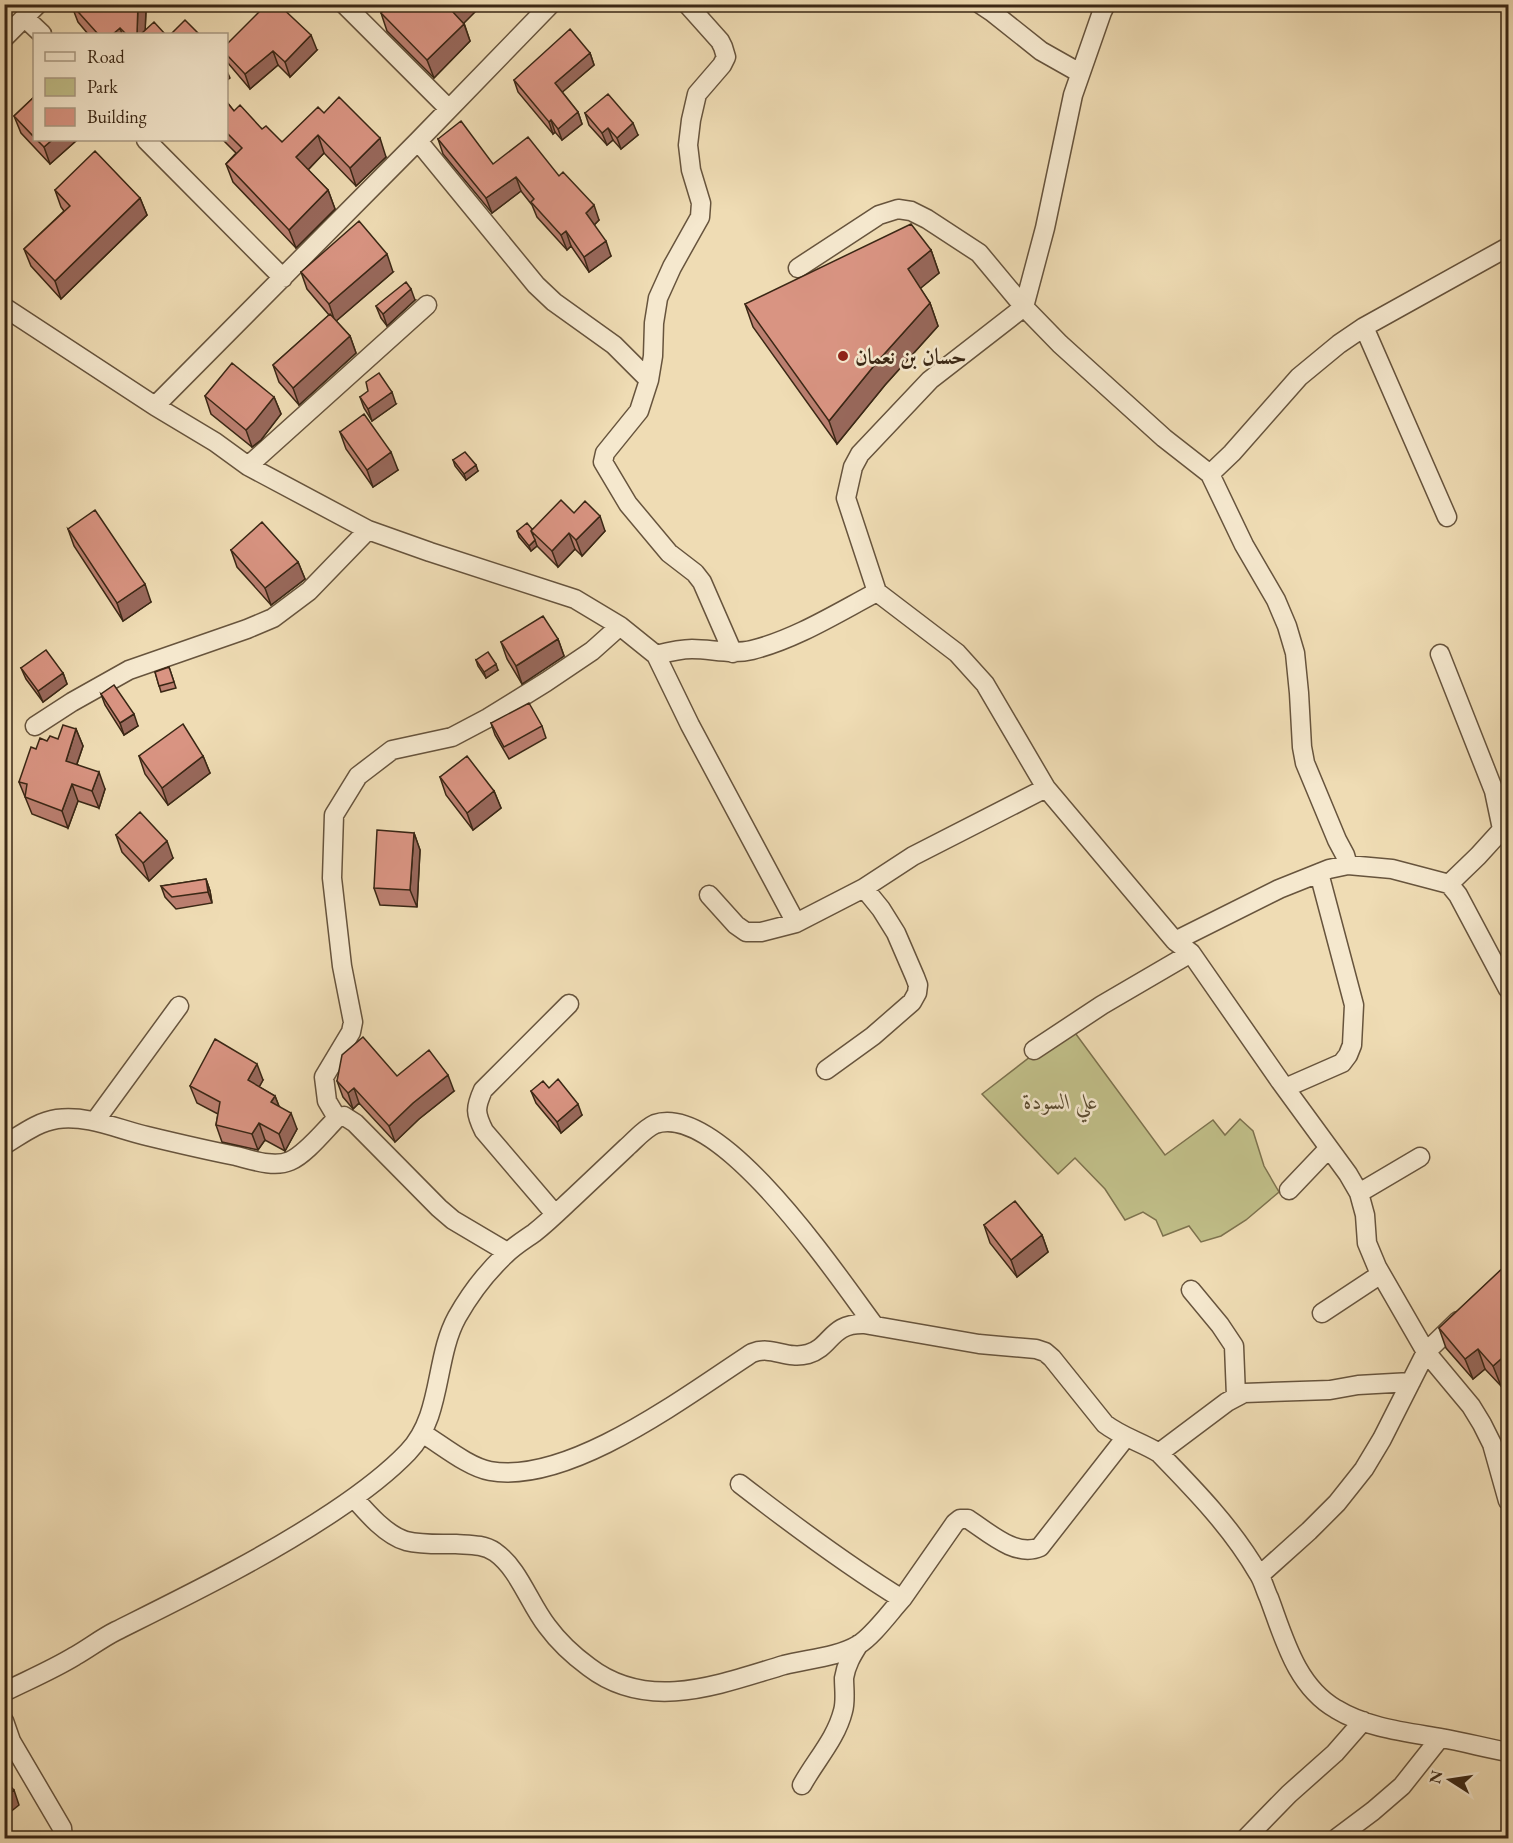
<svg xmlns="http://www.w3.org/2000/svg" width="1513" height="1843" font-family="'EB Garamond',Amiri,serif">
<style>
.green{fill:#c0be88;stroke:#7d724e;stroke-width:1.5}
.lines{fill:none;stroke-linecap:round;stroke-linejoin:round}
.street-casing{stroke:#67543d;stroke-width:21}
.street{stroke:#f5e8ce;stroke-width:18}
.wall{fill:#bb7f70;stroke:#3a2715;stroke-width:1.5}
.shaded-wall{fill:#98685b;stroke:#3a2715;stroke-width:1.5}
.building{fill:#d99482;stroke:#3a2715;stroke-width:1.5}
.poi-dot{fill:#8f2418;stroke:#f5e8ce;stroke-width:2}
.labels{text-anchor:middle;stroke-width:5;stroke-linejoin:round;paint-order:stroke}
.poi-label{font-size:22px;font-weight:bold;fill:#3a2715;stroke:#f5e8ce;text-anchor:start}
.park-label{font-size:22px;font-style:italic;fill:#5c4d32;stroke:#f5e8ce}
</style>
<rect width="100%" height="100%" fill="#efdcb4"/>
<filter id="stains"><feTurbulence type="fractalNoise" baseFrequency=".00333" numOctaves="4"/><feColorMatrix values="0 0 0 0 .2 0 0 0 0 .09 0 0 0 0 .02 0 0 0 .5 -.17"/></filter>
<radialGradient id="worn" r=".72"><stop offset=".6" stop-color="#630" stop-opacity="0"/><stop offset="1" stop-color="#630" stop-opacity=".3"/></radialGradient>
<path class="green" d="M1070 1026 1165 1155 1213 1120 1225 1135 1240 1119 1253 1131 1264 1166 1279 1192 1246 1220 1221 1236 1201 1242 1189 1226 1163 1236 1156 1220 1143 1212 1125 1220 1105 1189 1075 1158 1058 1174 982 1094Z"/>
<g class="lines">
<g class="street-casing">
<path id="street" d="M344 4 449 109
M687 4 720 41 723 47 726 57 722 65 697 94 691 120 688 145 691 170 701 203 700 217 672 267 658 298 654 323 653 356 649 380 639 411 605 453 603 462 628 504 669 553 695 573 702 582 733 653
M980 4 992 12 1041 51 1080 73
M1106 4 1102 12 1073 95 1045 228 1024 307 930 380 860 454 853 467 846 498 877 592 957 653 985 684 1046 788 1175 941 1279 889 1329 869 1348 865 1392 869 1449 884 1478 856 1508 823
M25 18 42 34
M4 38 38 4
M146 140 283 278
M418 141 536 285 554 302 614 345 649 380
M798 268 879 215 898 209 911 211 927 219 979 253 1024 307 1060 344 1164 438 1210 474 1244 545 1276 600 1287 626 1295 653 1299 693 1302 747 1305 763 1337 840 1345 855 1348 865
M4 307 155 406 418 141 551 4
M1364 327 1447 517
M155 406 215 442 248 466 368 530 430 552 575 599 620 626 656 655 690 725 796 923
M248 466 427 305
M1210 474 1232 453 1299 377 1339 344 1364 327 1508 247
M1440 654 1494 791 1502 829
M656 655C668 652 680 649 692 649 712 649 732 655 752 650 796 639 837 613 877 592
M35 726 72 702 129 670 247 629 273 618 309 591 368 530
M1449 884 1458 895 1508 989
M709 895 736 925 746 932H761L796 923 864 888 913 856 1046 788
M1175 941 1191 953 1280 1081 1348 1174 1359 1193 1365 1215 1367 1243 1377 1267 1426 1352 1471 1406 1482 1424 1492 1444 1508 1501
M1034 1050 1102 1005 1191 953
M826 1070 873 1036 912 1002 917 993 918 985 915 977 896 933 881 909 864 888
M1285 1088 1342 1063 1348 1055 1352 1045 1354 1005 1319 873
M337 1118 327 1101 324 1077 351 1032 353 1022 342 966 332 878 334 815 358 776 392 750 452 737 488 718 546 682 592 651 620 626
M95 1121 179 1006
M4 1145C21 1135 37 1122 57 1119 89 1115 117 1129 147 1136 176 1143 206 1150 236 1156 252 1160 274 1168 290 1161 306 1154 324 1131 337 1118L344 1116 355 1123 439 1208 453 1220 507 1252
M1289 1190 1329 1148
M1359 1193 1420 1157
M555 1214 484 1131C475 1113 475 1108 483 1090L569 1004
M1191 1290 1220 1325 1234 1346 1236 1396
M1322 1313 1381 1274
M1411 1382 1358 1385 1330 1390 1244 1393 1227 1402 1159 1453C1195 1490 1232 1528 1258 1573 1263 1580 1265 1590 1269 1598 1284 1638 1296 1686 1336 1709 1367 1728 1406 1732 1441 1738 1464 1742 1486 1748 1508 1752
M422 1433C442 1445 468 1467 490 1471 570 1485 687 1395 752 1353 772 1345 786 1360 808 1354 832 1347 830 1323 864 1324L979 1344 1036 1349 1045 1352 1052 1358 1105 1424C1122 1437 1141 1442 1159 1453
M740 1484C793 1525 845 1564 902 1599L955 1523 960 1519H968C988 1532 1016 1558 1040 1547L1126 1437
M354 1498C367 1513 386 1535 406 1541 422 1545 439 1544 456 1544 470 1545 483 1544 495 1552 519 1569 529 1603 547 1626 558 1641 574 1656 589 1667 649 1713 720 1684 784 1665 807 1659 838 1657 858 1645 873 1636 890 1612 902 1599
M1260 1575 1309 1531 1337 1503 1364 1469 1382 1439 1426 1352 1458 1321
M4 1692C28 1680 52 1670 75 1656 89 1648 102 1638 116 1631 190 1594 264 1558 333 1512 360 1494 386 1475 408 1452 443 1415 434 1359 457 1317 470 1294 486 1273 505 1255 514 1246 524 1240 534 1233 548 1222 561 1209 574 1197 592 1180 610 1163 627 1147 636 1139 644 1129 655 1124 721 1101 840 1280 874 1325
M4 1721 11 1741 62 1828 63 1838
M802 1785C815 1761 836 1739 843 1711 846 1701 844 1689 844 1678 846 1665 852 1655 859 1644
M1246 1838 1289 1794 1335 1753 1363 1721
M1337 1838 1373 1811 1402 1786 1440 1738"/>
</g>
<use href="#street" class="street"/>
</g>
<path class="wall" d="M71 4H144L146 10 145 31 165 34H88L78 22Z
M381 13 464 23 470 41 434 78 387 31Z
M226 45 317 50 290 77 278 65 250 89 228 63 226 60Z
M590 53 594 65 562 92 578 112 582 124 562 140 555 132 553 134 518 92 514 80Z
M34 97V140H77L50 164 21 133 14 116Z
M226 101 234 111 282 142 324 113 386 157 356 186 324 153 308 170 328 190 335 209 296 248 233 182 226 164 236 153 223 140H226Z
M585 113 638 135 621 149 613 140 607 145 589 125Z
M438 139 493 164 559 176 599 220 594 225 611 256 589 272 571 246 567 250 537 217 532 205 521 191 492 213 443 154Z
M55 190 140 198 147 215 61 299 31 266 24 249 64 211 61 207Z
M931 250 939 273 920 288 930 303 938 326 885 385 837 444 753 327 745 304Z
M301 272H393L336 321 350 336 356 353 299 405 279 382 273 365 329 315 307 289Z
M415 300 387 326 381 318 376 306Z
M205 396 274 397 281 414 261 440 252 447 211 414Z
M360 397 396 404 372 421 364 408Z
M340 432 398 470 373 487 346 449Z
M453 460 478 471 466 480 455 466Z
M574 513 605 531 582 556 575 549 558 567 537 546 531 551 519 537 517 531 532 529Z
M68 529 151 602 123 621 74 546Z
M231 550 298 562 305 579 271 605 237 567Z
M558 639 564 656 522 684 507 659 501 642Z
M476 660 498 670 486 678 478 666Z
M169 667 176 688 161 692 155 672Z
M21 668 63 673 67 684 43 702 26 679Z
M101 694 138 726 124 735 105 705Z
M491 723 542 726 546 738 509 759 495 735Z
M76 729 83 746 77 764 105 789 99 808 78 801 68 828 32 814 19 782 36 749 47 741 58 739Z
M139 756H203L210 773 168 805 145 774Z
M440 777 494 791 501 808 473 830 446 795Z
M414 833 420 850 417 907 380 905 374 888Z
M116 835 173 858 149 881 122 852Z
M206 879 210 891 212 903 176 909 165 897 161 886Z
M397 1076 454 1091 419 1119 395 1142 359 1103 353 1109 343 1097 337 1081Z
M263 1080 259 1087 275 1096 279 1106 297 1129 285 1151 265 1140 258 1150 222 1142 216 1125 218 1114 197 1103 190 1086Z
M549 1088 582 1115 561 1133 536 1103 531 1091Z
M984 1225 1042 1235 1048 1252 1017 1277 990 1243Z
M1509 1263V1379L1501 1386 1485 1369 1473 1379 1446 1348 1439 1328Z"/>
<path class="shaded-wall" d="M138 4H144L146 10 145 34H137Z
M458 4H483L458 29 452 11Z
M464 24 470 41 434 78 427 60Z
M120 28 122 34H113Z
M311 35 317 50 290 77 285 62Z
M273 51 278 65 250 89 245 74Z
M590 53 594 65 559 95 555 83Z
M226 69 230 78 226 81Z
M578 112 582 124 562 140 558 129Z
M551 120 555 132 553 134 549 122Z
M633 123 638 135 621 149 617 138Z
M608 128 613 140 607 145 602 133Z
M318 135 324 153 303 175 296 157Z
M380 138 386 157 356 186 350 168Z
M52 140H77L50 164 44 147Z
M516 177 521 191 492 213 486 198Z
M328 190 335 209 296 248 289 230Z
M140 198 147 215 61 299 55 281Z
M594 205 599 220 591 228 586 213Z
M566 231 571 246 567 250 561 235Z
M606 241 611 256 589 272 584 257Z
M931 250 939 273 916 292 908 269Z
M387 254 393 272 335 322 329 304Z
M411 289 415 300 387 326 383 314Z
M930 303 938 326 885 385 837 444 829 421 877 362Z
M350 336 356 353 299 405 293 388Z
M392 392 396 404 372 421 368 409Z
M274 397 281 414 261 440 252 447 246 430Z
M391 452 398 470 373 487 367 470Z
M476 465 478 471 466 480 464 474Z
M600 516 605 531 582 556 576 540Z
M569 533 575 549 558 567 552 551Z
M535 540 537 546 531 551 529 546Z
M298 562 305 579 271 605 265 588Z
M145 584 151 602 123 621 117 603Z
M558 639 564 656 522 684 516 666Z
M496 664 498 670 486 678 484 672Z
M63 673 67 684 43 702 38 691Z
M6 709 11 725 4 731V710Z
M134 714 138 726 124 735 120 723Z
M76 729 83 746 72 778 66 761Z
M203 756 210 773 168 805 162 788Z
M99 772 105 789 99 808 92 791Z
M72 784 78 801 68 828 62 811Z
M494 791 501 808 473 830 467 813Z
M414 833 420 850 417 907 410 890Z
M167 841 173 858 149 881 143 863Z
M206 879 210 891 212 903 208 892Z
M257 1064 263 1080 254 1096 248 1080Z
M448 1075 454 1091 419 1119 395 1142 389 1126 413 1103Z
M354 1088 359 1103 353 1109 348 1093Z
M275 1096 281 1112 271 1102Z
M578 1104 582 1115 561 1133 557 1122Z
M291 1113 297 1129 285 1151 279 1134Z
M259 1123 265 1140 258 1150 252 1134Z
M1042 1235 1048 1252 1017 1277 1011 1260Z
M1478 1349 1485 1369 1473 1379 1465 1359Z
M1509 1352V1379L1501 1386 1493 1366Z
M4 1765 8 1774 4 1777Z
M14 1790 19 1805 4 1817V1797Z"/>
<path class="building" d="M71 4H138L137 34H126L120 28 113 34H98Z
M267 4H278L311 35 285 62 273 51 245 74 226 54V45Z
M390 4H458L452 11 464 24 427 60 381 13Z
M185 20 199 34H171Z
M154 22 165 34H141Z
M570 29 590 53 555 83 578 112 558 129 551 120 549 122 514 80Z
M608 94 633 123 617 138 608 128 602 133 585 113Z
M34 97V137L14 116Z
M339 97 380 138 350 168 318 135 296 157 328 190 289 230 226 164 242 148 226 132V101L234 111 240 105 262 129 266 126 282 142 318 107 324 113Z
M461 121 493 164 528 137 559 176 563 172 594 205 586 213 606 241 584 257 566 231 561 235 531 202 534 199 516 177 486 198 438 139Z
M37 140H52L44 147Z
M95 151 140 198 55 281 24 249 70 206 55 190Z
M359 221 387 254 329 304 301 272Z
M911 224 931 250 908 269 930 303 877 362 829 421 745 304Z
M406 282 411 289 383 314 376 306Z
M330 314 350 336 293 388 273 365Z
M232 363 274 397 254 422 246 430 205 396Z
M379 373 392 392 368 409 360 397 368 391 366 382Z
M364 414 391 452 367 470 340 432Z
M465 452 476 465 464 474 453 460Z
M561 500 574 513 585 501 600 516 576 540 569 533 552 551 531 531Z
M95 510 145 584 117 603 68 529Z
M262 522 298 562 265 588 231 550Z
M527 523 532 529 531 531 535 540 529 546 517 531Z
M543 616 558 639 516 666 501 642Z
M46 650 63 673 38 691 21 668Z
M488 652 496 664 484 672 476 660Z
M169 667 174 682 159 686 155 672Z
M114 685 134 714 120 723 101 694Z
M529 703 542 726 504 747 491 723Z
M183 724 203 756 162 788 139 756Z
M63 725 76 729 66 761 99 772 92 791 72 784 62 811 25 797 27 784 19 782 31 747 36 749 40 738 47 741 50 736 58 739Z
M467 756 494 791 467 813 440 777Z
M140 812 167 841 143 863 116 835Z
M377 830 414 833 410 890 374 888Z
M206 879 208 892 172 897 161 886Z
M363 1037 397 1076 429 1050 448 1075 413 1103 389 1126 354 1088 348 1093 337 1081 342 1055Z
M215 1039 257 1064 248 1080 275 1096 271 1102 291 1113 279 1134 259 1123 252 1134 216 1125 220 1102 190 1086Z
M558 1079 578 1104 557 1122 531 1091 543 1081 549 1088Z
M1015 1201 1042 1235 1011 1260 984 1225Z
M1508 1263 1509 1352 1493 1366 1478 1349 1465 1359 1439 1328Z
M4 1779 14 1790 4 1797Z"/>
<circle class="poi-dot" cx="843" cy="356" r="6"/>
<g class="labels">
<g class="poi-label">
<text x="855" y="364">حسان بن نعمان</text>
</g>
<g class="park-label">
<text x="1061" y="1109">علي السودة</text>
</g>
</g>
<rect width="1513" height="1843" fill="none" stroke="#efdcb4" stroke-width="24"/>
<rect x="6" y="6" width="1501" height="1831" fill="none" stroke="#3a2715" stroke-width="3"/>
<rect x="12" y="12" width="1489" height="1819" fill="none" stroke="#3a2715" stroke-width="1.5"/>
<rect x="33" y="33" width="195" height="108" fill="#f5e8ce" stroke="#aa9b84" stroke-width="1.5"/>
<rect x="45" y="52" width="30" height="9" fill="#f5e8ce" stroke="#aa9b84" stroke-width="1.5"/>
<text x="87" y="63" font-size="18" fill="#3a2715">Road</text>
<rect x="45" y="78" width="30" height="18" fill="#c0be88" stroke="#aa9b84" stroke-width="1.5"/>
<text x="87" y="93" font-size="18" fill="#3a2715">Park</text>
<rect x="45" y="108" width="30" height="18" fill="#d99482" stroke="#aa9b84" stroke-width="1.5"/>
<text x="87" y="123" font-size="18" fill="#3a2715">Building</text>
<g transform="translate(1450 1780) rotate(282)" stroke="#f5e8ce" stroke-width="4.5" paint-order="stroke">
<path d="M0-4.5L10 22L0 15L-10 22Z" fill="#3a2715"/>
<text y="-9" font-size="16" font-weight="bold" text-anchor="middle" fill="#3a2715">N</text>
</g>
<rect width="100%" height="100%" filter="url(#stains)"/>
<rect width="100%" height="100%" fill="url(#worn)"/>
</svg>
